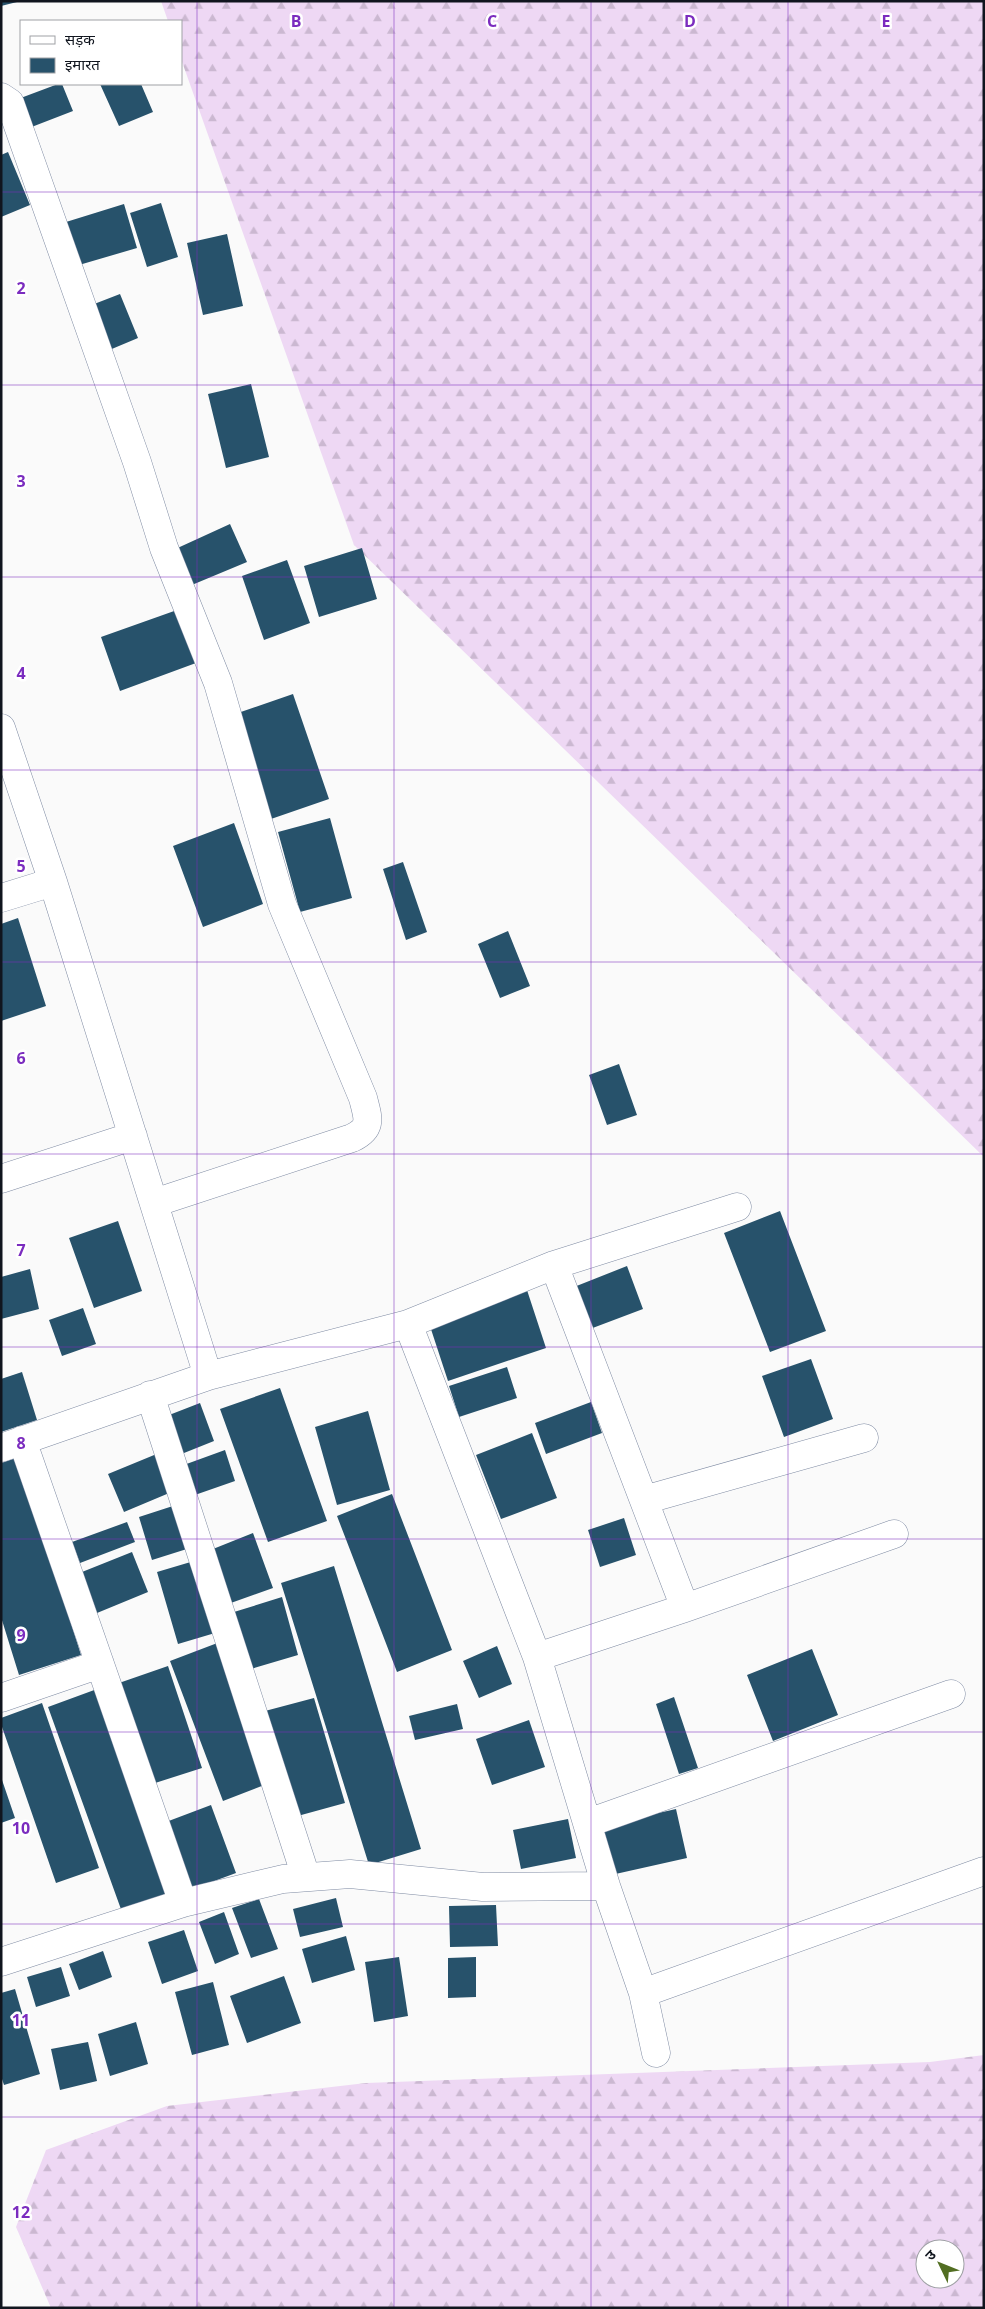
<svg xmlns="http://www.w3.org/2000/svg" width="985" height="2309" font-family="'Open Sans','Noto Sans Devanagari',sans-serif">
<style>
.forest{fill:url(#forest-firs);fill-rule:evenodd}
.building{fill:#27526b}
.lines{fill:none;stroke-linecap:round;stroke-linejoin:round}
.minor-casing{stroke:#7f8ba3;stroke-width:29}
.minor{stroke:#fff;stroke-width:28}
.grid{fill:none;stroke:#7b2cbf;stroke-width:1;stroke-opacity:0.55}
.grid-label{font-size:16px;text-anchor:middle;font-weight:bold;fill:#7b2cbf;stroke:#fff;stroke-width:5;stroke-linejoin:round;paint-order:stroke}
</style>
<defs>
<pattern id="forest-firs" width="22" height="20" patternUnits="userSpaceOnUse" patternTransform="scale(1.25)"><rect width="22" height="20" fill="#eed8f4"/><path d="M5 1l3.5 6h-7zM16 11l3.5 6h-7z" fill="#cbb8d1"/></pattern>
</defs>
<rect width="100%" height="100%" fill="#fafafa"/>
<path class="forest" d="M161 1H984V1157L354 545 181 59V21H168Z
M984 2055V2308H51L16 2227 46 2150 167 2106 366 2083 930 2062ZM925 2249H955V2279H925Z"/>
<path class="building" d="M1 1H17V2L1 6Z
M58 84H62L73 111 29 128 18 99Z
M100 84H141L153 112 119 126Z
M8 152 30 205 1 217V155Z
M161 203 178 257 147 267 130 213Z
M124 204 137 248 79 265 66 222Z
M227 234 243 306 203 315 187 243Z
M120 294 138 338 107 351 89 306Z
M251 384 269 457 226 468 208 394Z
M230 524 247 562 187 587 171 551Z
M362 548 377 599 319 617 304 566Z
M287 560 310 623 264 640 242 576Z
M177 610 196 663 120 691 101 637Z
M293 694 329 799 271 819 235 714Z
M330 818 352 898 300 912 278 832Z
M234 823 263 904 203 927 173 846Z
M403 862 427 932 406 940 383 869Z
M18 918 46 1006 1 1021V924Z
M508 931 530 986 500 998 478 944Z
M619 1064 637 1115 607 1125 589 1075Z
M780 1211 826 1331 770 1352 724 1233Z
M118 1221 142 1291 94 1308 69 1238Z
M627 1266 643 1309 590 1329 574 1287Z
M30 1269 39 1309 1 1319V1277Z
M525 1284 546 1348 448 1381 427 1317Z
M83 1308 96 1344 62 1356 49 1320Z
M811 1359 833 1419 784 1437 762 1376Z
M507 1367 517 1398 459 1417 449 1386Z
M22 1372 37 1420 1 1432V1379Z
M280 1388 327 1521 268 1542 220 1409Z
M591 1402 602 1433 546 1454 535 1423Z
M200 1403 214 1441 179 1455 164 1417Z
M368 1411 390 1490 337 1505 315 1427Z
M532 1433 557 1498 501 1519 476 1455Z
M225 1450 235 1481 192 1496 181 1466Z
M159 1453 174 1491 124 1512 108 1474Z
M19 1457 81 1655 19 1675 1 1617V1463Z
M392 1494 452 1650 397 1672 337 1516Z
M176 1505 190 1548 152 1560 139 1517Z
M624 1518 636 1555 600 1567 588 1530Z
M127 1522 135 1542 80 1563 72 1542Z
M253 1533 273 1588 228 1604 208 1551Z
M132 1552 148 1592 97 1613 82 1572Z
M194 1561 215 1633 178 1644 157 1572Z
M334 1566 421 1849 369 1865 281 1583Z
M282 1597 298 1655 251 1669 234 1612Z
M220 1642 272 1782 223 1801 170 1661Z
M497 1646 512 1684 479 1698 463 1661Z
M812 1649 838 1715 773 1741 747 1675Z
M168 1666 202 1768 152 1784 119 1683Z
M97 1689 171 1894 122 1912 48 1707Z
M674 1697 698 1768 679 1774 656 1704Z
M314 1698 345 1803 294 1817 265 1711Z
M42 1703 99 1868 56 1883 1 1724V1718Z
M457 1704 463 1729 415 1740 409 1716Z
M529 1720 545 1767 492 1785 476 1739Z
M1 1777 15 1818 1 1823Z
M211 1805 236 1873 190 1890 166 1822Z
M676 1809 687 1858 611 1875 601 1826Z
M568 1819 576 1858 521 1869 513 1830Z
M336 1898 343 1927 300 1937 293 1909Z
M259 1899 278 1949 251 1958 232 1908Z
M496 1905 498 1946 450 1947 449 1906Z
M224 1912 239 1954 215 1964 199 1922Z
M184 1930 198 1971 162 1984 148 1942Z
M346 1936 355 1970 312 1983 302 1949Z
M103 1951 112 1977 79 1990 69 1964Z
M399 1957 408 2016 374 2022 365 1962Z
M476 1957V1997L448 1998V1958Z
M61 1967 70 1996 36 2007 27 1977Z
M284 1976 301 2023 247 2043 230 1996Z
M213 1982 229 2045 192 2055 175 1992Z
M15 1989 40 2074 4 2085 1 2076V1993Z
M136 2022 148 2064 110 2076 98 2034Z
M88 2042 97 2081 60 2090 51 2049Z"/>
<g class="lines">
<g class="minor-casing">
<path id="minor" d="M1 97 10 103 137 462 164 548 218 683 282 904 363 1098C368 1118 373 1128 352 1138L154 1203
M1 728 53 882 208 1376
M1 898 53 882
M1 1179 133 1136
M554 1265 685 1608
M408 1324 537 1657 606 1886 643 1993 656 2053
M150 1395 306 1877
M22 1440 183 1903
M1 1448 208 1376 408 1324 554 1265 737 1207
M644 1500 864 1438
M537 1657 685 1608 894 1534
M1 1698 100 1664
M588 1823 951 1694
M1 1962 183 1903 283 1879 350 1874 483 1887 606 1886
M643 1993 984 1871"/>
</g>
<use href="#minor" class="minor"/>
</g>
<path class="grid" d="M197 1V2308M394 1V2308M591 1V2308M788 1V2308M1 192H984M1 385H984M1 577H984M1 770H984M1 962H984M1 1154H984M1 1347H984M1 1539H984M1 1732H984M1 1924H984M1 2117H984"/>
<g class="grid-label">
<text x="296" y="27">B</text>
<text x="492" y="27">C</text>
<text x="690" y="27">D</text>
<text x="886" y="27">E</text>
<text x="21" y="294">2</text>
<text x="21" y="487">3</text>
<text x="21" y="679">4</text>
<text x="21" y="872">5</text>
<text x="21" y="1064">6</text>
<text x="21" y="1256">7</text>
<text x="21" y="1449">8</text>
<text x="21" y="1641">9</text>
<text x="21" y="1834">10</text>
<text x="21" y="2026">11</text>
<text x="21" y="2218">12</text>
</g>
<rect width="985" height="2309" fill="none" stroke="#10151e" stroke-width="5"/>
<rect x="20" y="20" width="162" height="65" fill="#ffffff" stroke="#9fa1a5"/>
<rect x="30" y="36" width="25" height="8" fill="#ffffff" stroke="#9fa1a5"/>
<text x="65" y="45" font-size="15" fill="#10151e">सड़क</text>
<rect x="30" y="58" width="25" height="15" fill="#27526b" stroke="#9fa1a5"/>
<text x="65" y="70" font-size="15" fill="#10151e">इमारत</text>
<g transform="translate(940 2264) rotate(313)"><circle r="24" fill="#ffffff" stroke="#9fa1a5"/>
<path d="M0-4L9 19L0 12L-9 19Z" fill="#526e22"/>
<text y="-8" font-size="14" font-weight="bold" text-anchor="middle" fill="#10151e">उ</text>
</g>
</svg>
